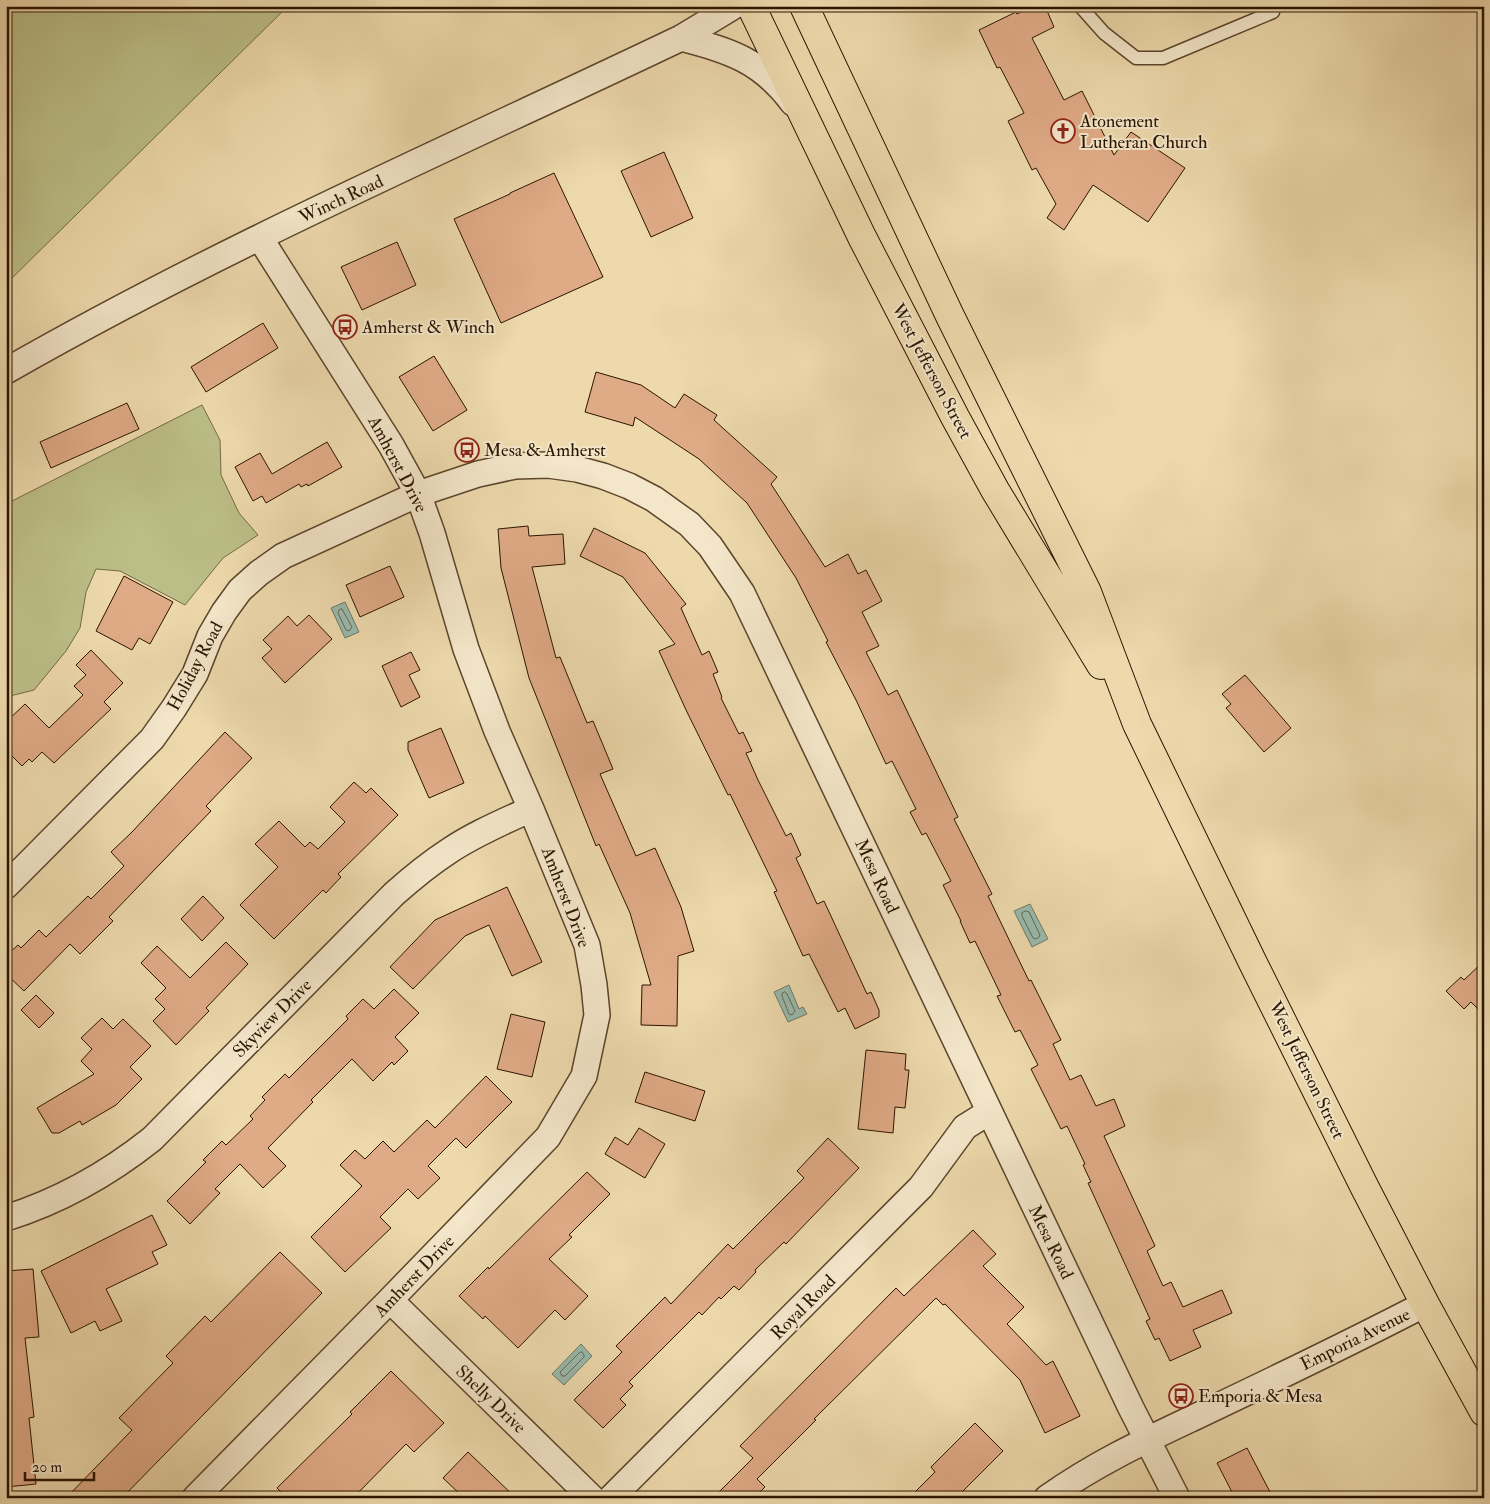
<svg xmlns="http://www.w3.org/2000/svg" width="1490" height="1504" font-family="'IM FELL Double Pica',serif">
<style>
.green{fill:#bcbe87;stroke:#746944}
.water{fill:#99baac;stroke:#6d7867}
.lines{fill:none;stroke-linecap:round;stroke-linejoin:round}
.shore{stroke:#626756;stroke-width:1}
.building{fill:#dfaa86;stroke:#2b1400}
.lane-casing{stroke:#5c452b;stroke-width:15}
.street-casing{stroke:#5c452b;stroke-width:28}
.primary-casing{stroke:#2b1400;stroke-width:30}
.lane{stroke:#f3e6c9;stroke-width:12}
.street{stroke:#f3e6c9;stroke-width:25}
.primary{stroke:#edd9ac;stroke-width:28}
.labels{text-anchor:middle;stroke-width:4;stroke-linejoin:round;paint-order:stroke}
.poi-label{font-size:18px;fill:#2b1400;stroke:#f3e6c9;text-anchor:start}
.street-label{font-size:18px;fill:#2b1400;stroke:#f3e6c9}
</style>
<rect width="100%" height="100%" fill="#edd9ac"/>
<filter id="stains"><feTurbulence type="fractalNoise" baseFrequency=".004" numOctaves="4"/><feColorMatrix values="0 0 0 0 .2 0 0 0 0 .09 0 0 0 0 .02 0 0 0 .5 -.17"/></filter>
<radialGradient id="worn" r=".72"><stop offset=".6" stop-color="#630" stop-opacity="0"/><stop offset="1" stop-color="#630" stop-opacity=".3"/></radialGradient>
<path class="green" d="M6 6H288L6 284Z
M202 405 220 440 221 475 239 513 258 535 223 558 185 605 120 571 96 569 86 592 80 628 66 651 34 690 6 697V504Z"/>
<path class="water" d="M345 602 359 632 345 638 331 608Z
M1030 904 1048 939 1032 947 1014 911Z
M789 985 799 1009 803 1007 807 1014 788 1022 774 992Z
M581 1344 592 1356 564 1385 552 1374Z"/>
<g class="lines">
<path class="shore" d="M342 609 352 627 349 631 346 630 338 613 339 610Z
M1026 911 1029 912 1040 935 1039 937 1036 939 1033 938 1022 916V913Z
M785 992 787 994 795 1011 792 1015 789 1014 782 996V994Z
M582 1352 584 1355V1357L565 1376H562L560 1372 579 1353Z"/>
</g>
<path class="building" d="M1033 6H1045L1054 27 1032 38 1064 100 1082 91 1114 155 1131 132 1185 168 1148 222 1093 185 1064 230 1047 218 1056 204 1036 168 1032 170 1008 121 1024 113 1000 67 997 68 979 30 1016 12 1017 14Z
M664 152 693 218 651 237 621 171Z
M554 173 603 277 501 323 454 219 510 194V193Z
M397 242 416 285 362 310 341 267Z
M263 323 278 348 206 392 191 367Z
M434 356 467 410 433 431 399 377Z
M596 372 641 385 675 408 684 394 717 415 714 420 777 477 771 484 825 567 848 554 858 574 866 570 882 601 862 612 879 646 866 652 888 695 897 690 958 817 954 819 992 894 988 896 1029 981 1031 980 1061 1040 1053 1044 1070 1080 1081 1075 1096 1106 1114 1099 1125 1126 1104 1136 1155 1246 1147 1251 1163 1286 1171 1282 1183 1307 1222 1290 1232 1313 1193 1330 1201 1347 1170 1361 1159 1338 1155 1340 1146 1321 1150 1319 1088 1183 1091 1182 1083 1165 1085 1164 1067 1126 1061 1129 1031 1069 1038 1065 1020 1030 1015 1032 997 996 1001 995 975 941 970 943 960 921H961L943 885 951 881 926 833 922 835 910 812 916 809 892 761 886 764 856 700 826 642 828 641 796 578 747 503 699 459 635 417 633 426 585 412Z
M127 403 139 429 51 468 40 442Z
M327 442 342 467 308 486 307 484 301 487 299 484 266 503 262 496 253 501 235 467 260 453 272 474Z
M528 526 529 536 563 534 565 564 532 567 556 658 560 657 587 723 593 721 613 769 600 774 636 856 655 848 681 907 694 951 678 956 677 1026 641 1025 642 985H651L630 913 599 844 596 846 529 678 501 568 498 529Z
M594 528 645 553 686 604 681 608 702 655 709 651 718 672 713 674 722 697 721 698 739 734 743 732 752 751 746 753 758 780 786 836 791 833 801 855 796 858 817 904 824 901 867 994 871 992 879 1010V1017L855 1029 845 1008 838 1012 809 954 803 956 774 892 777 891 730 794 728 795 687 712 659 651 675 644 623 577 580 556Z
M390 566 404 597 360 617 346 585Z
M124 576 173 602 150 644 139 638 132 650 96 631Z
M309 615 332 639 285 683 262 658 272 649 263 640 288 616 297 626Z
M91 650 123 683 104 702 111 709 54 763 42 752 32 762 29 759 22 766 6 750V722L25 704 49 728 83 695 74 686 86 675 76 665Z
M411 652 420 670 409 675 420 697 401 707 382 666Z
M1245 675 1291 728 1264 752 1226 708 1231 704 1222 694Z
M441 728 464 783 429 798 408 750V742Z
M225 732 252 758 206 806 211 811 109 917 113 921 80 954 70 944 24 991 6 974V956L18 945 21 948 39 930 46 937 88 896 91 899 124 866 111 852 132 832Z
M354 782 366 793 371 788 398 815 338 874 341 877 326 893 323 890 274 939 240 905 278 867 255 844 279 821 305 847 310 842 318 849 345 822 330 807Z
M507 887 542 962 512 976 489 925 465 936 413 989 390 967 435 920Z
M203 896 224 918 202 941 181 919Z
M226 942 248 964 206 1008 209 1011 176 1045 153 1021 165 1009 155 999 166 988 141 963 157 946 190 978Z
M1484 961V1015L1471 1002 1464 1009 1446 991 1461 977 1464 980Z
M394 989 419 1013 395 1037 408 1051 394 1065 392 1062 373 1081 352 1059 311 1100 313 1102 268 1148 286 1166 263 1188 240 1164 215 1189 220 1193 190 1224 167 1201 206 1162 203 1160 222 1141 226 1145 253 1119 250 1116 265 1100 262 1097 285 1074 289 1078 348 1019 346 1016 363 999 374 1009Z
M36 995 54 1013 39 1028 21 1010Z
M511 1014 545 1022 532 1077 497 1069Z
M102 1018 113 1029 123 1019 151 1046 130 1067 142 1079 116 1105 82 1125 80 1121 59 1133H52L37 1108 94 1074 81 1061 92 1049 81 1038Z
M866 1050 906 1054 905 1070H909L905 1108 895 1107 893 1133 858 1129Z
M645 1072 705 1091 695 1121 635 1102Z
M486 1076 512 1102 466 1148 456 1138 428 1166 440 1178 418 1199 408 1189 380 1217 391 1228 345 1272 311 1237 362 1186 340 1165 355 1150 365 1159 383 1141 394 1152 427 1120 435 1128Z
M639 1128 665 1144 645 1178 605 1154 615 1137 628 1145Z
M828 1138 859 1168 786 1244 784 1242 755 1270 756 1272 739 1290 734 1286 721 1299 719 1297 702 1315 699 1312 629 1382 633 1386 620 1399 626 1405 603 1428 574 1400 622 1352 616 1346 665 1297 671 1304 728 1244 733 1249 804 1178 797 1171Z
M587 1172 610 1194 569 1235 572 1237 549 1259 588 1296 565 1320 555 1310 518 1348 485 1316 483 1319 459 1296 488 1267 489 1269Z
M152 1215 167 1245 152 1252 158 1264 106 1289 122 1321 100 1331 95 1321 71 1333 41 1271Z
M973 1230 996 1254 983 1266 1024 1307 1007 1324 1046 1365 1053 1361 1080 1416 1045 1433 1020 1380 945 1304 943 1305 936 1298 814 1419 816 1420 757 1479 765 1487 754 1498H713L753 1458 740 1446 896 1288 904 1296Z
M280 1252 322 1293 122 1498H66L132 1430 119 1418 173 1363 166 1356 205 1316 211 1322Z
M33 1269 39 1337 25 1338 34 1417 29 1418 36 1484 6 1487V1271Z
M391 1371 444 1423 414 1452 406 1444 353 1498H287L277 1488 352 1414 350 1412Z
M975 1423 1003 1451 956 1498H909L935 1472 931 1467Z
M1247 1448 1270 1492 1258 1498H1235L1217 1463Z
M468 1452 516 1498H464L443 1478Z"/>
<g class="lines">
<g class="lane-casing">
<path id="lane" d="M1080 6 1104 33 1136 58H1163L1273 12"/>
</g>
<g class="street-casing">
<path id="street" d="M681 38C730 51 761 60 793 103
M6 371C224 246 455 146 681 38L734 6
M6 886 152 739 174 708 195 674 210 636 224 612 240 590 259 573 283 556 418 494 478 474 515 466 548 465 577 469 603 476 629 486 654 499 689 524 710 546 742 593 1131 1408 1177 1498
M6 1218C60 1201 108 1174 152 1139L394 894C412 878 429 864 449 851 474 834 503 822 531 809
M390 1300 592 1498
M195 1498 390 1300 548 1137 584 1076 597 1015 594 985 587 945 531 809 497 731 466 649 432 533 418 494 391 445 260 238
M611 1498 899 1209 921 1187 965 1127 989 1112
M1047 1498C1095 1464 1140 1443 1193 1418 1271 1381 1348 1344 1425 1304"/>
</g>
<g class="primary-casing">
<path id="primary" d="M751 6 862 237 955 417 995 490 1101 665
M804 6 950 316 1087 592 1137 724 1253 963 1364 1186 1425 1304 1484 1412"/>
</g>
<use href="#lane" class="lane"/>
<use href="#street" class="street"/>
<use href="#primary" class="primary"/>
</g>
<defs>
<g id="church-ring" transform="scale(1.25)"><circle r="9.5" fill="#f3e6c9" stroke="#8f2418" stroke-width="1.5"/><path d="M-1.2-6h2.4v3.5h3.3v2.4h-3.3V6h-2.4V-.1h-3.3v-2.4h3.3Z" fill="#8f2418"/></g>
<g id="bus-ring" transform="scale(1.25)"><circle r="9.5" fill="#f3e6c9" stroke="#8f2418" stroke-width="1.5"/><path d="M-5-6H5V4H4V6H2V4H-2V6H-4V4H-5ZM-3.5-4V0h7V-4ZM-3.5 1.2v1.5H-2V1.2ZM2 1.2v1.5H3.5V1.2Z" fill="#8f2418"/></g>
</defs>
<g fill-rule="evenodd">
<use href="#church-ring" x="1063" y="131"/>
<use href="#bus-ring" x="345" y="327"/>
<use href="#bus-ring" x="467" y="450"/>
<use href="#bus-ring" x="1181" y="1396"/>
</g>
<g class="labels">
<g class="poi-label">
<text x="1080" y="127">Atonement<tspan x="1080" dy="21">Lutheran Church</tspan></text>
<text x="362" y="333">Amherst &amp; Winch</text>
<text x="484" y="456">Mesa &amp; Amherst</text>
<text x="1198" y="1402">Emporia &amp; Mesa</text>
</g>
<g class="street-label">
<text transform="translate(341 199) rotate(-25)" y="6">Winch Road</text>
<text transform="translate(932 371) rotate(62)" y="6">West Jefferson Street</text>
<text transform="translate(398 464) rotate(62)" y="6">Amherst Drive</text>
<text transform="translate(195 666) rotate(-62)" y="6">Holiday Road</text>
<text transform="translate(877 876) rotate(65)" y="6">Mesa Road</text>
<text transform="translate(566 897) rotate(69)" y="6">Amherst Drive</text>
<text transform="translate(272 1018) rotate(-45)" y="6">Skyview Drive</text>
<text transform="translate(1307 1070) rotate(64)" y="6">West Jefferson Street</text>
<text transform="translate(1051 1242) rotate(64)" y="6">Mesa Road</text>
<text transform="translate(414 1276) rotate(-46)" y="6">Amherst Drive</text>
<text transform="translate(803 1307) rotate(-45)" y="6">Royal Road</text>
<text transform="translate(1355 1339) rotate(-26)" y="6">Emporia Avenue</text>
<text transform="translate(491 1399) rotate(44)" y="6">Shelly Drive</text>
</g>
</g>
<rect width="1490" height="1504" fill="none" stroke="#edd9ac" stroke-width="25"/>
<rect x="8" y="8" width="1475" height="1489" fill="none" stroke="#2b1400" stroke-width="2.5"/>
<rect x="12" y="12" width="1465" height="1479" fill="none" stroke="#2b1400"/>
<path d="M25 1472v8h69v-8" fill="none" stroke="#2b1400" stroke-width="2.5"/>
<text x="32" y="1472" font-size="15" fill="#2b1400" stroke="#f3e6c9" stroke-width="4" paint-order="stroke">20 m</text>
<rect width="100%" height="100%" filter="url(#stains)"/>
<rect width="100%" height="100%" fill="url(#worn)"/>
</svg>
